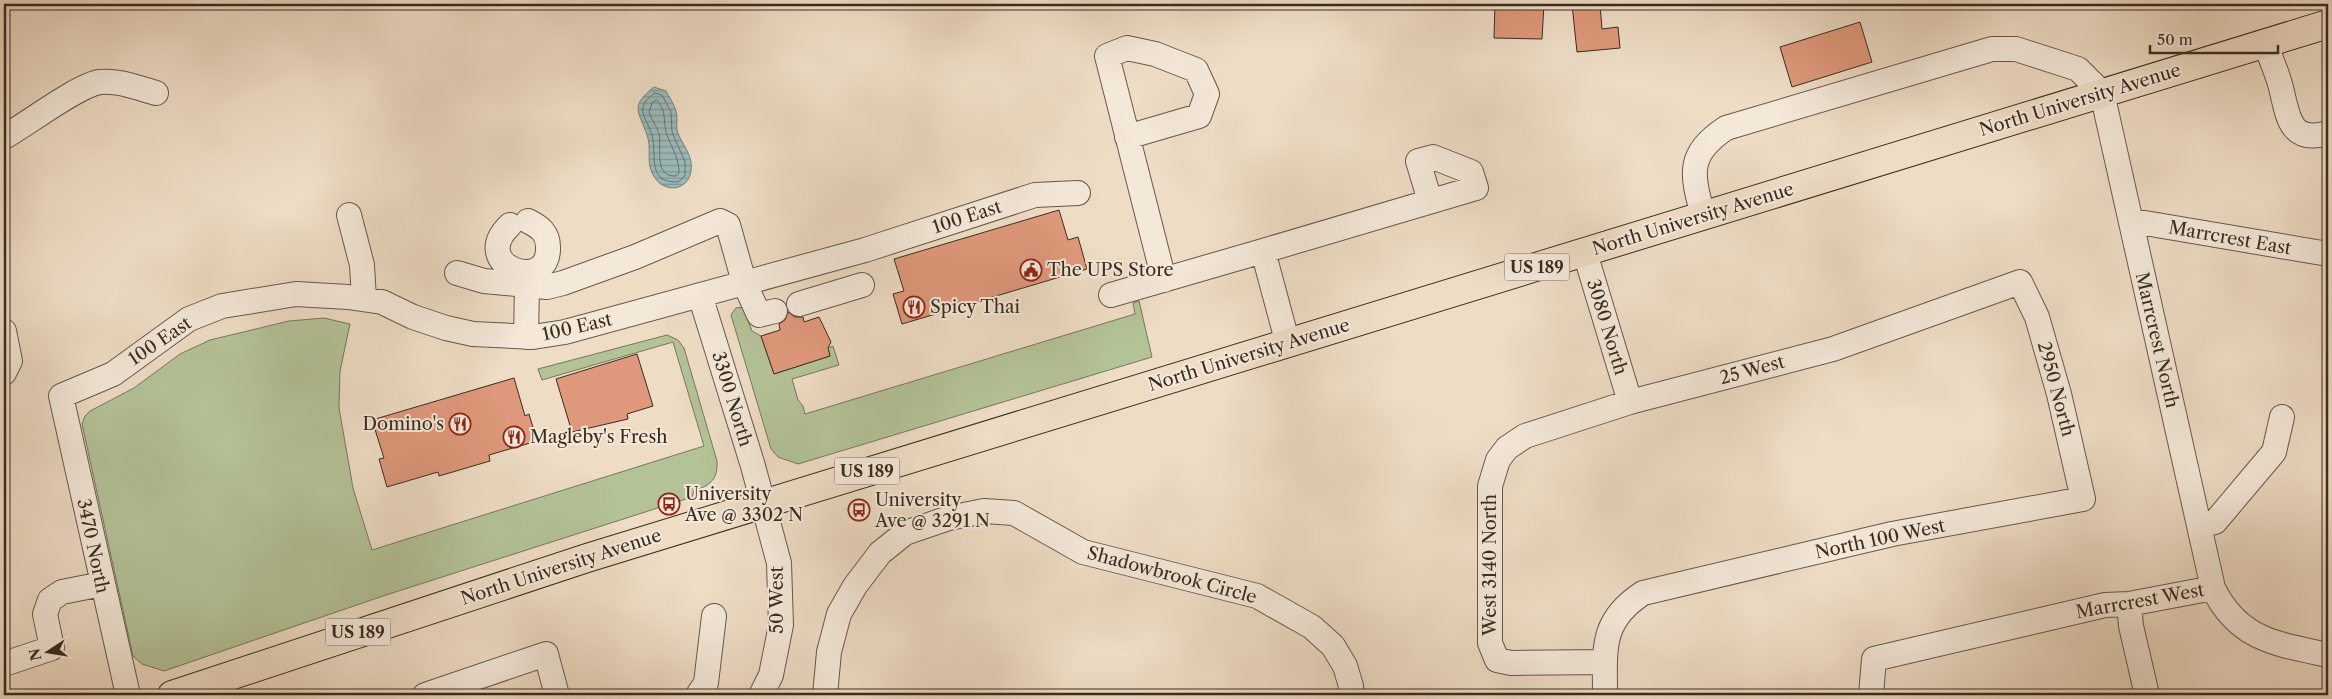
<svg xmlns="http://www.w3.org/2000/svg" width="2332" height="699" font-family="'Libre Caslon Text',serif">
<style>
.grass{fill:#b4c298;stroke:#77775c}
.water{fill:url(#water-rules);stroke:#74817d}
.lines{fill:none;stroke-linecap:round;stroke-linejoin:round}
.shore{stroke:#6a736e;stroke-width:1}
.building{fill:#df987b;stroke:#3a2c21}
.minor-casing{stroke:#67584a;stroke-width:26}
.highway-casing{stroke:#3a2c21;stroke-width:30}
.minor{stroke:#f4e8d9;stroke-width:24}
.highway{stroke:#eedcc5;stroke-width:28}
.labels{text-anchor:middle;stroke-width:4;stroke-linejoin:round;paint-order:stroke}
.shield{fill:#f4e8d9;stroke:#726458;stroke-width:1}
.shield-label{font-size:16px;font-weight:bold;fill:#3a2c21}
.street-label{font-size:18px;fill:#3a2c21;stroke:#f4e8d9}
.poi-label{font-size:18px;fill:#3a2c21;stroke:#f4e8d9;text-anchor:start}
</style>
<defs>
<pattern id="water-rules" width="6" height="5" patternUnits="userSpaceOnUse" patternTransform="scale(1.25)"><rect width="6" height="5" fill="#9bbaba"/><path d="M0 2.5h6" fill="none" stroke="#7f9797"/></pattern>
</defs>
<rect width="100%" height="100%" fill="#eedcc5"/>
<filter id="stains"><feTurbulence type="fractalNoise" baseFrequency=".004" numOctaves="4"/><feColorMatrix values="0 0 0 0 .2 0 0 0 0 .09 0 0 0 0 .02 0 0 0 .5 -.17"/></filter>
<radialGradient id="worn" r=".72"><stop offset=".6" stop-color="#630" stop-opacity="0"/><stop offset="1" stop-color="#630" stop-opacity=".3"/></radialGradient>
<path class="grass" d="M1139 301 1152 357 798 464 778 457 771 449 731 315 736 308 743 307 752 331 761 336 774 374 830 356 828 348 833 346 839 365 792 379 798 400 803 406 805 414 1135 314 1133 303Z
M324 318 350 324 340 371 339 408 353 488 372 550 704 446 673 342 542 380 538 369 667 335 678 340 684 348 717 461C718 479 711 485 694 491L692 497 386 595 164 671 142 664 133 656 82 424 85 416 90 411 134 388 180 354 210 340 289 321Z"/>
<path class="water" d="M654 87 666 91C669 97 674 104 676 111 678 117 676 124 677 130 680 141 689 150 691 162 695 191 663 197 652 173 646 160 652 148 647 135 639 111 629 107 654 87Z"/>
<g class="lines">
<path class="shore" d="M655 93 662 95 671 112 672 132 685 162V176L678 182C648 183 656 158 653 140 650 119 630 110 655 93Z
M657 100C668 113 662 121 667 135 672 149 679 158 679 173L676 176C653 177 662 148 659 134 657 126 651 120 649 112L652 103Z"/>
</g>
<path class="building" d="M1495 4H1544L1542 39 1494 38Z
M1572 4H1600L1602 29 1618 27 1620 48 1577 52Z
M1860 22 1872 62 1792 87 1780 47Z
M1059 210 1068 240 1078 237 1087 269 902 324 893 294 904 291 894 259Z
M788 312 795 317H803L804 322 819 317 831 342 828 348 830 356 774 374 761 336 780 330 779 324 785 320Z
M637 354 653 406 627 414 628 419 572 432 556 379Z
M514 378 525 416 529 414 537 441 489 455 490 461 439 476 438 472 387 487 379 459 384 458 372 420Z"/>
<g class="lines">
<g class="minor-casing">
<path id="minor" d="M2265 43C2270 57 2276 70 2280 84 2288 112 2287 145 2328 133
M4 137C26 125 78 85 100 82 119 80 138 88 156 93
M1127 137 1199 116 1207 94 1196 70 1155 54 1127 48 1107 56 1164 280
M349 215 362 265 364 299
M1703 216C1692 174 1686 155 1726 128L1992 49H2016L2078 69 2102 93 2213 588C2238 640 2277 644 2328 655
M2133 221 2328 254
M510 225C467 266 550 295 548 247 548 233 540 227 528 221
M1585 253 1630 402
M457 273 484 281 527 285 526 280
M700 295 753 466 779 563 781 625 771 675 761 695
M1111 295 1263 251
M799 304 862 285
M4 331 10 361 4 373
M526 337 527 285 547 287 563 283 635 257 720 221 728 225 744 282 759 315 775 311
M1288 344 1263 251 1476 188 1471 172 1433 157 1418 161 1430 201
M2200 526 2215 522 2274 452 2282 417
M2129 604 2131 626 2147 695
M1605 662 1511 663 1497 660 1490 643V486L1498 460 1507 448 1525 436 1630 402 1833 349 2020 282 2037 317 2059 394 2083 499 1892 534 1643 593C1600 621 1605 649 1605 695
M4 664 52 648 45 614 50 600 62 592 102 584
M128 695 61 396 113 374 189 319 222 306 296 294 348 297 382 302 413 317 446 328 473 334 533 337 565 332 865 250 1035 195 1078 193
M425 695 546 654 557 695
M698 695 706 683 714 616
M825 695 829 652 839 614 855 586 880 553 905 533 949 518 984 511 1014 513 1083 552 1257 596 1312 627 1333 646 1345 666 1351 686 1350 695
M1871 695 1874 659 2105 605 2129 604 2213 588"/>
</g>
<g class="highway-casing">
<path id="highway" d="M172 695 587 558 2328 24"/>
</g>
<use href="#minor" class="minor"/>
<use href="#highway" class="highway"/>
</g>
<defs>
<g id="civic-ring" transform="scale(1.125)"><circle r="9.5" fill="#f4e8d9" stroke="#8f2418" stroke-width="1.5"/><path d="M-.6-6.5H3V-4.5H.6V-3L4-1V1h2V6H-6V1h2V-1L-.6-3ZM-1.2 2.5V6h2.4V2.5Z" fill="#8f2418"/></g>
<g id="restaurant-ring" transform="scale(1.125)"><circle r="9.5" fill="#f4e8d9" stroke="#8f2418" stroke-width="1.5"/><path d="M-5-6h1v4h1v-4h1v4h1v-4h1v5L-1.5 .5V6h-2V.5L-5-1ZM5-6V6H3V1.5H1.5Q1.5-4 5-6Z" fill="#8f2418"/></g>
<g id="bus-ring" transform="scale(1.125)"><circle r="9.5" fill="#f4e8d9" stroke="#8f2418" stroke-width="1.5"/><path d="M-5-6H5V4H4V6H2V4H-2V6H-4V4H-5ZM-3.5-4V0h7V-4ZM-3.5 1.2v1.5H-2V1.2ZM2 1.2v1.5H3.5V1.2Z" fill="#8f2418"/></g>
</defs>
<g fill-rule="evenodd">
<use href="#civic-ring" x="1031" y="270"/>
<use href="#restaurant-ring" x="914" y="307"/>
<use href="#restaurant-ring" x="460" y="424"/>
<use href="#restaurant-ring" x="514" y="437"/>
<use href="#bus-ring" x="669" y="504"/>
<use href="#bus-ring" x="859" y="510"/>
</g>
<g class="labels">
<g class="shield">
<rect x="1504.5" y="253.5" width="65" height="27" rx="4"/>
<rect x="834.5" y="457.5" width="65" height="27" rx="4"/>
<rect x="325.5" y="618.5" width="65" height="27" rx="4"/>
</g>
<g class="shield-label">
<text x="1537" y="273">US 189</text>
<text x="867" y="477">US 189</text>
<text x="358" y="638">US 189</text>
</g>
<g class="street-label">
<text transform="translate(2080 100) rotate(-17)" y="6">North University Avenue</text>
<text transform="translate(967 217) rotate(-18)" y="6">100 East</text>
<text transform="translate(1693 219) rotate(-17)" y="6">North University Avenue</text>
<text transform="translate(2230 238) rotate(10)" y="6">Marrcrest East</text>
<text transform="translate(577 327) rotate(-13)" y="6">100 East</text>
<text transform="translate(1607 327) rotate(73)" y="6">3080 North</text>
<text transform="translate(2157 340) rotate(77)" y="6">Marrcrest North</text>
<text transform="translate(160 341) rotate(-34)" y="6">100 East</text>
<text transform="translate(1249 355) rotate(-17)" y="6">North University Avenue</text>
<text transform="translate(1752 370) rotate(-15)" y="6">25 West</text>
<text transform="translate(2056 389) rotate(75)" y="6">2950 North</text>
<text transform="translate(732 399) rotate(73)" y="6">3300 North</text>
<text transform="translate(1880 539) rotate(-12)" y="6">North 100 West</text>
<text transform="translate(93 546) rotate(78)" y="6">3470 North</text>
<text transform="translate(1490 565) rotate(-90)" y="6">West 3140 North</text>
<text transform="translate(561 567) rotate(-18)" y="6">North University Avenue</text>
<text transform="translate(1172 575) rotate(15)" y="6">Shadowbrook Circle</text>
<text transform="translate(777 600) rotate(-90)" y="6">50 West</text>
<text transform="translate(2140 601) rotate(-10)" y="6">Marrcrest West</text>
</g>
<g class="poi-label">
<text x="1047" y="276">The UPS Store</text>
<text x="930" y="313">Spicy Thai</text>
<text x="444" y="430" text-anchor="end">Domino's</text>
<text x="530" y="443">Magleby's Fresh</text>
<text x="685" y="500">University<tspan x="685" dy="21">Ave @ 3302 N</tspan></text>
<text x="875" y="506">University<tspan x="875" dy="21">Ave @ 3291 N</tspan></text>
</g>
</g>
<rect width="2332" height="699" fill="none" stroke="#eedcc5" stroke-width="20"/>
<rect x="5" y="5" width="2322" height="689" fill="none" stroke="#3a2c21" stroke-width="2.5"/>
<rect x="10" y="10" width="2312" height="679" fill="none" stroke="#3a2c21"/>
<g transform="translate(48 652) rotate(258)" stroke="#f4e8d9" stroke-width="4" paint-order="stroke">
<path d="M0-4L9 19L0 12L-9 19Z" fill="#3a2c21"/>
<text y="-8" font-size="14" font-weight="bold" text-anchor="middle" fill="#3a2c21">N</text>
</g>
<path d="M2150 45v8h128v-8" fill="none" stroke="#3a2c21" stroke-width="2.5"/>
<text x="2157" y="45" font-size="15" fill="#3a2c21" stroke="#f4e8d9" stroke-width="4" paint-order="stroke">50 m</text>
<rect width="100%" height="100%" filter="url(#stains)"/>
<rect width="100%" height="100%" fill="url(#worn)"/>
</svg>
